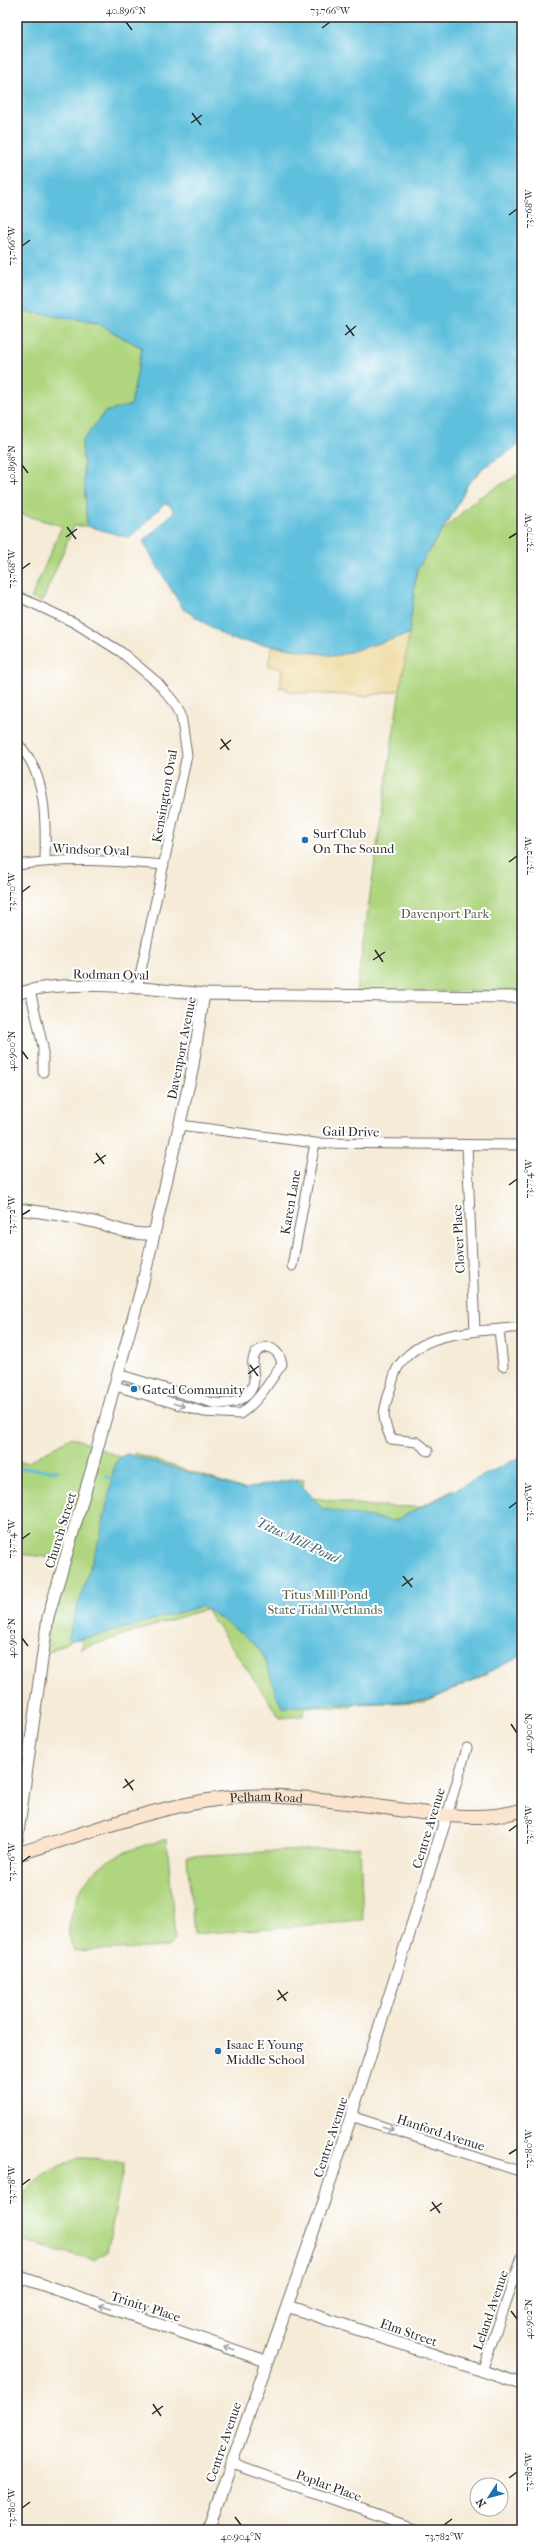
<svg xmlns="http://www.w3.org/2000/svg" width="539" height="2547" font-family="'IM FELL French Canon',serif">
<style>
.green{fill:#afd57f;stroke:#6d8055}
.sand{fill:#eeda9e;stroke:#8c8264}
.water{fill:#5fc0dd;stroke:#457684}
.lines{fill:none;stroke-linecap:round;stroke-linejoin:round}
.stream{stroke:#5fc0dd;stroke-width:3}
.minor-casing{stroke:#726e67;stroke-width:11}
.tertiary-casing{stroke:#726e67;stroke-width:13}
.secondary-casing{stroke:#726e67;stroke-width:15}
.minor{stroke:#fff;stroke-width:9}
.tertiary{stroke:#fff;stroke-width:11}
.secondary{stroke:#fce5cf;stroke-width:13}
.oneway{stroke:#a0a0a0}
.ticks{fill:none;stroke:#2b2b2b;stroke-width:1.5}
.poi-dot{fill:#1f6fb2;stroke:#fff;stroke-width:1.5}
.labels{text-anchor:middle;stroke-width:4;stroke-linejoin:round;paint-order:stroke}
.street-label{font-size:13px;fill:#2b2b2b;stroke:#fff}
.poi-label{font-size:13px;fill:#2b2b2b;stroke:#fff;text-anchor:start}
.park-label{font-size:13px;fill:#535e44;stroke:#fff}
.water-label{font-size:14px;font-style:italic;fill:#3d5f69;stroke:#fff}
.neatline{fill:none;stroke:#2b2b2b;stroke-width:1.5}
.ticks-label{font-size:10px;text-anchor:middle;fill:#2b2b2b}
</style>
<rect width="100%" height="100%" fill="#fff"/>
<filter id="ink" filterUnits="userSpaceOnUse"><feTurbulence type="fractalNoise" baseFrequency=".025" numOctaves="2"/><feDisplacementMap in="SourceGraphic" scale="8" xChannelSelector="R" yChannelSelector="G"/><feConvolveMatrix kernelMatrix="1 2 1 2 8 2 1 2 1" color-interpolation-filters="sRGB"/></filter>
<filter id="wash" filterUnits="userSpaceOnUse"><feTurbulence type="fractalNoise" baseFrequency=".012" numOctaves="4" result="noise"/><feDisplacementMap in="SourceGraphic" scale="16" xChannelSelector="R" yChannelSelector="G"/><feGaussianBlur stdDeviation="0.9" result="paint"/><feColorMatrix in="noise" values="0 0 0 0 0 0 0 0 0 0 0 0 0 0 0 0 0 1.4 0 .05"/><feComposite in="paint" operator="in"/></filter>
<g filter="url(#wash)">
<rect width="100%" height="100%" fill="#f5ebd7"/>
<path class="green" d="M19 308 97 323 142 348 131 406 105 412 82 442 87 526H74L42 602 31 598 62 526 17 513Z
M522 472V991L356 992 417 570 438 535 475 500Z
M72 1437 120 1457 127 1454 133 1456 134 1453 244 1489 296 1479 304 1480 303 1488 313 1498 373 1506 420 1507 454 1490 487 1674 425 1702 356 1704C352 1710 316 1706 306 1707L303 1716 280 1718 206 1609 81 1649 84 1639 72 1640 42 1655 65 1559 17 1554V1462H28Z
M167 1839 175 1938 168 1947 74 1951C66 1931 68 1930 73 1910 86 1861 123 1851 167 1839Z
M360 1847 363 1921 194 1934 187 1856Z
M79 2158 103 2159 124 2163 107 2252 95 2260 17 2240C17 2231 15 2218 17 2209 27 2178 52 2169 79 2158Z"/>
<path class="sand" d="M409 634 400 690 365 696 289 692 285 687 280 688 282 669 268 665 272 646 336 656Z"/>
<path class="water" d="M17 17H522V443L484 467 468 484 456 508 417 570 409 634 336 656 230 639 183 609 143 542 174 512 171 506 165 503 130 538 87 526 82 442 105 412 131 405 142 348 97 323 17 310Z
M127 1454 244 1489 296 1479 323 1509 394 1521 522 1456V1656L429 1700 282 1707C272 1689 271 1669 261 1652 254 1640 215 1615 202 1606L92 1637 72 1640 68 1637 101 1533 115 1463 120 1457Z"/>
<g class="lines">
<path class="stream" d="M17 1468 58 1471
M107 1477 114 1481"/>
</g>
</g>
<g filter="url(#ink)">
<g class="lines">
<g class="minor-casing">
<path id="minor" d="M17 596 75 623 121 652 157 682 174 702 181 715 187 755 137 989
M17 743C47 773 46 820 45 861
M17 865C66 857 115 861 164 865
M30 990 43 1047V1072
M180 1125 315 1143 522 1145
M467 1145 475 1331
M292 1266 315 1143
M499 1330 503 1366
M115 1386 204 1412 240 1414C258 1402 269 1383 282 1364 280 1352 268 1340 256 1353 250 1360 254 1371 254 1380 252 1401 229 1405 213 1403L118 1374
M428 1451 417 1442 391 1439C381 1417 383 1412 390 1390 393 1382 394 1373 398 1367 423 1328 482 1332 522 1327
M447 1815 467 1748
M351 2116 522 2172
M482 2371 522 2257
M230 2463 419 2530"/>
</g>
<g class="tertiary-casing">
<path id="tertiary" d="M17 994C64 977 154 989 204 994
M17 1209C43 1212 69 1216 94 1222 114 1227 133 1237 154 1233
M17 1840 48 1617 92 1468 142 1286 192 1071 204 994 522 997
M17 2276 266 2361
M287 2306 522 2384
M208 2530 324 2201 447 1815"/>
</g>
<g class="secondary-casing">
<g id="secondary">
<path id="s1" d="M17 1854C94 1831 186 1794 267 1796 312 1797 357 1804 402 1810 441 1815 484 1822 522 1810"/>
</g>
</g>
<use href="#minor" class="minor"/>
<use href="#tertiary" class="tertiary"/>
<use href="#secondary" class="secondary"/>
</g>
<defs><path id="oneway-shaft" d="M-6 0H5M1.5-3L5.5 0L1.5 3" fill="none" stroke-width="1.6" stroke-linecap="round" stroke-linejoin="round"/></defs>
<g class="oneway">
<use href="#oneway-shaft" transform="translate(179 1405) rotate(16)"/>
<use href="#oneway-shaft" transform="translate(388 2128) rotate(18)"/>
<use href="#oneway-shaft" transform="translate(105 2307) rotate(-161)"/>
<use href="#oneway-shaft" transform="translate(229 2348) rotate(-162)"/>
</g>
</g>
<path class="ticks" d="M126 22 132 30M322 28 330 22M192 113 201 125M191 123 202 115M509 215 517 209M22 246 30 240M346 325 354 336M345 335 356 326M22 465 28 473M67 527 76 539M66 537 77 529M509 538 517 533M22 569 30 563M221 739 229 750M220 749 231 740M509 862 517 856M22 892 30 886M375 950 383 962M373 960 385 952M22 1051 28 1059M96 1153 104 1164M94 1163 106 1155M509 1185 517 1179M22 1215 30 1210M250 1365 258 1376M248 1374 259 1366M509 1508 517 1502M22 1539 30 1533M403 1576 412 1587M402 1586 413 1578M22 1638 28 1646M511 1724 517 1733M125 1779 133 1790M123 1788 134 1780M509 1831 517 1825M22 1862 30 1856M278 1990 286 2001M277 2000 288 1992M509 2154 517 2149M22 2185 30 2179M432 2202 440 2213M430 2211 442 2203M511 2311 517 2319M153 2404 161 2416M152 2414 163 2406M509 2478 517 2472M22 2508 30 2502M235 2517 241 2525M444 2525 452 2519"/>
<g class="poi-dot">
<circle cx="305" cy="840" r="4"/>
<circle cx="134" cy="1389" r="4"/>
<circle cx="218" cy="2051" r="4"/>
</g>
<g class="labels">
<g class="street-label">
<text transform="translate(164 796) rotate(-80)" y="5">Kensington Oval</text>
<text transform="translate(91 849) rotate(2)" y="5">Windsor Oval</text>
<text transform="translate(111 974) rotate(1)" y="5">Rodman Oval</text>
<text transform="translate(181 1048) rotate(-79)" y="5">Davenport Avenue</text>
<text transform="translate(351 1131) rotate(1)" y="5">Gail Drive</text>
<text transform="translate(290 1202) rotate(-80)" y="5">Karen Lane</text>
<text transform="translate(458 1239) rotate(-93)" y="5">Clover Place</text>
<text transform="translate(60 1530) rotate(-73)" y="5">Church Street</text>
<text dy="5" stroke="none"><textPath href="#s1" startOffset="257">Pelham Road</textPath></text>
<text transform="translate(428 1828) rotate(-73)" y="5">Centre Avenue</text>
<text transform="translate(441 2132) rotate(18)" y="5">Hanford Avenue</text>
<text transform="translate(330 2137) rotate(-72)" y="5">Centre Avenue</text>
<text transform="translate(146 2306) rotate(18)" y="5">Trinity Place</text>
<text transform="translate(490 2310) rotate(-71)" y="5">Leland Avenue</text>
<text transform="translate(409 2332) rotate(19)" y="5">Elm Street</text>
<text transform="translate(223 2442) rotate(-71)" y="5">Centre Avenue</text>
<text transform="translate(329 2485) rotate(20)" y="5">Poplar Place</text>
</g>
<g class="poi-label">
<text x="313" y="838">Surf Club<tspan x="313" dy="15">On The Sound</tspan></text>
<text x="142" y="1394">Gated Community</text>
<text x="226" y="2049">Isaac E Young<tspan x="226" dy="15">Middle School</tspan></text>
</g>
<g class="park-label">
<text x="445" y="918">Davenport Park</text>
<text x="325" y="1599">Titus Mill Pond<tspan x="325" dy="15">State Tidal Wetlands</tspan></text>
</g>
<g class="water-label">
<text transform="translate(298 1540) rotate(25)" y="5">Titus Mill-Pond</text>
</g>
</g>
<rect width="539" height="2547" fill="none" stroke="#fff" stroke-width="44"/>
<g transform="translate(489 2497) rotate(234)"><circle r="19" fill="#ffffff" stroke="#aaaaaa"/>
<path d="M0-3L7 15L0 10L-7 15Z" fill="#1f6fb2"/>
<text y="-6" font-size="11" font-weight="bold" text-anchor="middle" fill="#2b2b2b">N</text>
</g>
<rect x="22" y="22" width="495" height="2503" class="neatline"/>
<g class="ticks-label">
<text x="126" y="14">40.896°N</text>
<text x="330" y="14">73.766°W</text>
<text transform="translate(528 209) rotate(-90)" y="4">73.768°W</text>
<text transform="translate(11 246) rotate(-90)" y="4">73.766°W</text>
<text transform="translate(11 465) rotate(-90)" y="4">40.898°N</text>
<text transform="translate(528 533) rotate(-90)" y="4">73.770°W</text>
<text transform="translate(11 569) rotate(-90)" y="4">73.768°W</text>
<text transform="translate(528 856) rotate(-90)" y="4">73.772°W</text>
<text transform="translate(11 892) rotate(-90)" y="4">73.770°W</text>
<text transform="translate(11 1051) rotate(-90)" y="4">40.900°N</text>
<text transform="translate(528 1179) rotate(-90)" y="4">73.774°W</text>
<text transform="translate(11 1215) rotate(-90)" y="4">73.772°W</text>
<text transform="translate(528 1502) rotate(-90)" y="4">73.776°W</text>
<text transform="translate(11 1539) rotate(-90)" y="4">73.774°W</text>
<text transform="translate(11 1638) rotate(-90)" y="4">40.902°N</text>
<text transform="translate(528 1733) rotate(-90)" y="4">40.900°N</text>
<text transform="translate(528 1825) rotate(-90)" y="4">73.778°W</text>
<text transform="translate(11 1862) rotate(-90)" y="4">73.776°W</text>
<text transform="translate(528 2149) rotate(-90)" y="4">73.780°W</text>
<text transform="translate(11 2185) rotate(-90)" y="4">73.778°W</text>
<text transform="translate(528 2319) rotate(-90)" y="4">40.902°N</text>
<text transform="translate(528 2472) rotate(-90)" y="4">73.782°W</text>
<text transform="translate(11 2508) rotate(-90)" y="4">73.780°W</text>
<text x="241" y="2540">40.904°N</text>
<text x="444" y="2540">73.782°W</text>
</g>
</svg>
